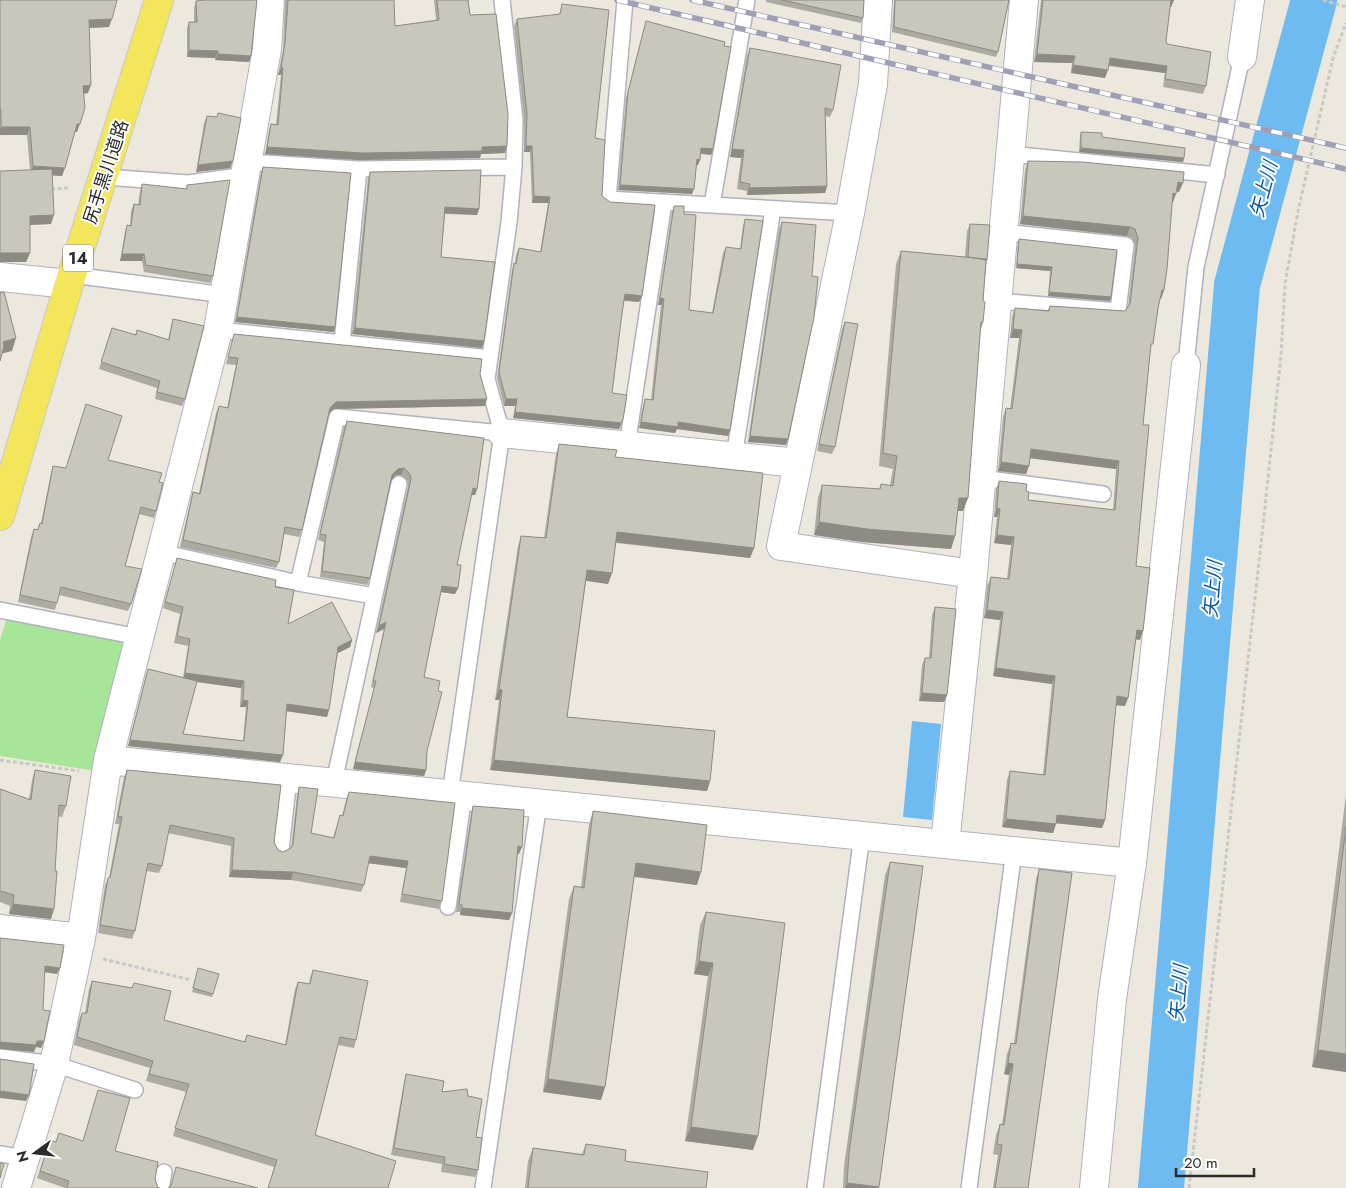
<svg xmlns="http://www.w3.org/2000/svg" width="1346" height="1188" font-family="Jost,'Noto Sans JP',sans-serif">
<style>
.green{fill:#a7e598}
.water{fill:#6dbbf1}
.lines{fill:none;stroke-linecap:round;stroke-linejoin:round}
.river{stroke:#6dbbf1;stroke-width:46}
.service-casing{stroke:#b1b1bf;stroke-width:18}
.minor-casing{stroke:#b1b1bf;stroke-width:30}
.primary-casing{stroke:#c8c8c8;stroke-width:30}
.path{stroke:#c8c8c8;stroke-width:3;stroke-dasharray:4 2.5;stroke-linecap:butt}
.service{stroke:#fff;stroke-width:15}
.minor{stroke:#fff;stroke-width:28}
.primary{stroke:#f4e65b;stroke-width:28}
.rail-casing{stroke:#9f9fb6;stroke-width:5.5}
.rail{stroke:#fff;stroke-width:4;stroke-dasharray:11;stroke-linecap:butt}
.wall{fill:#adaaa1;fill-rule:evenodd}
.shaded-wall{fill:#8d8b83}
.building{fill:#c9c6bb;stroke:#8d8b83}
.labels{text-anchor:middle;stroke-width:4;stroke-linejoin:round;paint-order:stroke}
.shield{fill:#fff;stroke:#6b6b6b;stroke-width:1}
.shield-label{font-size:16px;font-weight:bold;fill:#2b2b2b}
.street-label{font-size:18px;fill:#2b2b2b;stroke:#fff}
.water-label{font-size:19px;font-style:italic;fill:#0a569f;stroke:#fff}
</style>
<rect width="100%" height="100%" fill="#ede8dd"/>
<path class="green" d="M7 617 129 640 96 771 0 756V640Z"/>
<path class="water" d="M912 721 941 724 932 820 903 817Z"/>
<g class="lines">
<path class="river" d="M1161 1188 1237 285 1314 0"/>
<g class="service-casing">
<path id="service" d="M502 0 515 120 514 167
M625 0 608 199 850 213
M1011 154 1217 175
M248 162 359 169 514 167 509 222 487 379 502 433 450 794
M105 177 188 183 246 175
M712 205 747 0
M73 275 225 295
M997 301 1118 311 1126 245 1003 232
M218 330 490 358
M342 343 359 169
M1186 365 1196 267 1242 57
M627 446 664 202
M734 457 773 209
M982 478 1103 494
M161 552 298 583 374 596
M298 583 337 417 502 433
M0 610 139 637
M334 782 399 484
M281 850 289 778
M448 907 464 795
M0 1057 54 1064 135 1090
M0 1154 25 1158
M161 1188 164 1172
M483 1188 539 803
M815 1188 862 835
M969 1188 1014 851"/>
</g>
<g class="minor-casing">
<path id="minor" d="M878 0 873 84 850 213 781 546 973 574
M1242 57 1250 0
M0 277 69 284
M502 433 798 463
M108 760 1132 863
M945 844 973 574 1024 0
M0 929 81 938
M16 1188 54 1064 81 938 108 760 218 330 267 49 270 0
M1094 1188 1112 999 1132 863 1186 365"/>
</g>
<g class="primary-casing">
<path id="primary" d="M0 516 69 284 159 0"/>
</g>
<path class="path" d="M1323 0 1346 7
M51 189 70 188
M0 760 79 771
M103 959 191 980
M1189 1188 1263 526 1281 355 1285 284 1298 211 1333 58 1346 23"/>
<use href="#service" class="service"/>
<use href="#minor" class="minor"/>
<use href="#primary" class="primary"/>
<g class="rail-casing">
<path id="rail" d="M617 0 1346 169
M692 0 1346 148"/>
</g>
<use href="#rail" class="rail"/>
</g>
<path class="wall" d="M0 0 109 27 89 28 88 93 83 94 77 132H75L62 176 52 175 51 224 30 225V253L26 262 30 170 27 135H0Z
M203 0H257L251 56 249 62 215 60V58L187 57V28L189 22H194V8L196 1H203Z
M285 0H394L395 26 436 20 434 0H468L470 15 507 146 505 153 481 154 480 158 359 160 265 154 269 130 271 124 276 125 281 75H278L283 50Z
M766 0H864L863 18 861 23 766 2Z
M894 0H1009L998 52 996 57 892 32Z
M1041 0H1174L1171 7H1170L1166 41 1167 44 1206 86 1203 94 1163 87 1165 73 1108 66 1105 78 1071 73 1072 63 1034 62Z
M562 4 595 138 602 196 642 296 639 302 624 301 622 313 612 393 621 426 619 429 513 418 515 406H504L497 378 512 270 514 263 515 264 516 255 519 248 540 252 548 203H532L530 152H524V119L514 26 517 19 559 15Z
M646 21 724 46 713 149 711 155 701 154 698 165H697L692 194 618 190 626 98Z
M750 48 833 110 830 117 825 116 827 186 825 193 747 195V191L737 189 741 158 730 157 747 55Z
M218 113 233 161 230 168 196 172 204 123 207 116 217 117Z
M1081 132 1102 137 1184 158 1183 162 1079 152 1080 136Z
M1028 161 1179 192 1176 191 1173 202H1172L1164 290 1161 299H1160L1150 352 1143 425 1136 566 1140 640 1136 639 1128 698 1125 706 1116 705 1105 820 1102 828 1056 823 1053 833 1002 827 1007 780 1010 771 1043 775 1052 684 993 676 1000 620 984 618 987 586 991 577 1007 579 1011 545 994 543 997 517H994L996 489 999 481 1026 491 1028 500 1113 510 1116 469 1030 458 1026 474 998 471 1003 417 1006 408 1010 409 1019 338H1010L1012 317 1015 308 1048 310 1050 306 1125 311 1128 307 1135 246 1132 238 1127 236 1020 224 1025 170Z
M263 167 334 332 235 322 261 172Z
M370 172 479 209 477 215 445 214 441 257 482 348 352 334 368 178Z
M142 184 186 189 187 185 213 276 210 283 144 272 142 261H120L125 232 127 225H130L131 211 134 204 138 205 140 191Z
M674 206 684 214 689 310 712 313 723 253 726 247 740 249 743 226 745 219 730 430 728 436 677 429 675 433 639 428 643 405 645 399 651 400 661 305H658L672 212Z
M782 222 788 439 786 445 748 442 779 229Z
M970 224 987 260 986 264 980 331 968 498 963 511H958L955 536 951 549 862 542 814 535 818 498 822 485 879 489 881 484 890 485 893 469 879 466 896 264 901 251 965 257 967 231Z
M1019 239 1111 297 1110 301 1048 296 1050 271 1016 268 1018 243Z
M173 319 185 399 182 406 155 399 157 388 99 369 112 328 135 335 137 330 168 340 171 326Z
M845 322 835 447 832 454 817 451 842 329Z
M234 334 480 374 485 406 333 409 329 413 302 530 299 537 284 534 279 562 276 568 180 547 191 499 193 492 199 493 216 413 219 406 227 408 236 365 226 364Z
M347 421 477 489 475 495H471L457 565 458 588 455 594 441 592 424 677 438 691 427 751 426 770 424 776 353 769 374 688 371 687 384 629 376 633 408 486V481L401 475H396L391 480 370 578 367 585 320 577 324 542 318 540 344 427Z
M559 444 615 457 754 548 750 558 616 543 612 573 608 584 586 581 567 717 710 781 707 791 490 770 499 700H495L518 546 521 536 544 538 556 454Z
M108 460 159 482 156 511 154 518 139 514 125 566 131 604 128 611 59 595 55 610 18 602 31 537 34 529 37 530 40 523H41L51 473 53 466 65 468Z
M177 558 275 587 288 624 352 640 350 647 338 653 327 717 287 711 280 762 128 746 146 676 148 669 183 678 188 646 174 643 180 614 163 608ZM196 682 241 688 240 707H246L243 741 183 734Z
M935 607 947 695 944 702 919 701 922 665 925 658H929L932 615Z
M35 770 66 806 62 817 58 816 51 919 9 914 10 906 0 902V789L29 799 32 780Z
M127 770 274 842 278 850 283 852 291 849 297 795 299 787 311 833 333 838 340 815 342 816 346 800 349 792 442 901 439 909 400 902 406 868 368 863 364 885 361 892 291 880 229 877 231 846 168 833 162 866 159 873 146 871 135 931 132 939 98 933 105 885 108 878H109L119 824H115L124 777Z
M1346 794V1072L1312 1067Z
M473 806 519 854H517L512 913 509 920 460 915V912H456L471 814Z
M593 811 697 885 634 877 605 1087 601 1100 543 1092 569 899 574 886 581 887 589 824Z
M890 862 878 1188H843L844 1166 885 875Z
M1039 869 1028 1188H993L998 1155 993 1154 996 1135 1000 1124 1002 1125 1009 1075 1004 1074 1007 1054 1011 1043H1014L1036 879Z
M706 912 753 1150 685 1141 708 976 694 974 700 925Z
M313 970 356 1040 354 1048 338 1045 315 1135 388 1188H268L274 1167 173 1136 186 1092 146 1081 150 1068 74 1045 79 1020 82 1013H85L89 989 92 981 132 988 134 983 164 1020 244 1042 247 1035 285 1045 295 989 298 982 309 984 310 978Z
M197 972 213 994 212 997 192 992Z
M406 1074 442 1092 476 1137 478 1170 475 1177 441 1172 442 1164 391 1155 404 1082Z
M98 1090 115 1151 155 1179 158 1188H160H65L37 1178 50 1140 56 1142 83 1141Z
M586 1144 625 1161 706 1188H525L528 1161 533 1148 582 1154Z"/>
<path class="shaded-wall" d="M1170 0H1174L1171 7H1168Z
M112 19 109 27 86 28 89 20Z
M189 50 218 51 215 58 187 57Z
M218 54 251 56 249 62 215 60Z
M1037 54 1075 56 1072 63 1034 62Z
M1110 58 1167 66 1165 73 1107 65Z
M1073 65 1108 70 1105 78 1071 73Z
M281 68H283L281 75H278Z
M91 85 88 93 80 94 83 86Z
M77 124H80L77 132H75Z
M1 127H30L27 135H0V130Z
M507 146 505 153 481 154 480 158 359 160 265 154 267 147H482Z
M526 146H532L530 152H524Z
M701 148 713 149 711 155 699 153Z
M1081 148 1184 158 1183 162 1079 152Z
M732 149 744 150 741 158 730 157Z
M697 159 700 160 698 165H695Z
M233 161 230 168 196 172 198 165Z
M33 166 65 168 62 176 31 174Z
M1178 182 1183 183 1179 192 1174 191Z
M620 185 694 189 692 194 618 190Z
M827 186 825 193 747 195 749 188Z
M1173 193 1176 194 1173 202H1170Z
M534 196 550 197 548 203H532Z
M445 207 479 209 477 215 443 213Z
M54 215 51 224 26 225 30 216Z
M1023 216 1130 227 1127 236 1020 224Z
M0 253H30L26 262H0Z
M122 254H144L142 261H120Z
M1017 264 1052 267 1050 271 1016 268Z
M1162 290H1164L1161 299 1159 298Z
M1049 292 1111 297 1110 301 1048 296Z
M625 294 642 296 639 302 623 300Z
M660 298 664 299 661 305H658Z
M237 317 335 327 334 332 235 322Z
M981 322H983L979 335Z
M355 328 484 341 482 348 352 334Z
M1013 329 1022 330 1019 338H1010Z
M16 338 12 351 0 354 3 342Z
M487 399 485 406 333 409 328 415 330 408 336 402Z
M506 399H517L515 406H504Z
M515 412 623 419 619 429 513 418Z
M641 422H678L730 430 728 436 677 429 675 433 639 428Z
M750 436 788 439 786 445 748 442Z
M1031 449 1119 461 1116 469 1028 458Z
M1001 462 1029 466 1026 474 998 471Z
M404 468 401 475H396L390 482 392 475 398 469Z
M473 488 477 489 475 495H470Z
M959 498H968L963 511H954Z
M997 508 1000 509 997 517H994Z
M819 522 955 536 951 549 862 542 814 535Z
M617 532 754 548 750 558 614 542Z
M997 535 1014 537 1011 545 994 543Z
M587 570 612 573 608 584 583 580Z
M442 586 458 588 455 594 440 592Z
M987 610 1003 612 1000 620 984 618Z
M386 622 384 629 376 633 379 626Z
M1137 630 1143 631 1140 640 1134 639Z
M352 640 350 647 336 654 338 647Z
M996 668 1055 676 1052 684 993 676Z
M185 673 244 681 241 688 183 680Z
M499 689 502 690 499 700H495Z
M922 693 947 695 944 702 919 701Z
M1117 696 1128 698 1125 706 1114 705Z
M243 700 248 701 246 707H240Z
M287 704 329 710 327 717 285 711Z
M130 740 283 755 280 762 128 746Z
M494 760 710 781 707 791 490 770Z
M355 762 426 770 424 776 353 769Z
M1057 815 1105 820 1102 828 1054 823Z
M1006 819 1056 824 1053 833 1002 827Z
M518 846 522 847 519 854H515Z
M370 856 408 861 406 868 367 863Z
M636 863 701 872 697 885 631 876Z
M232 870 293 872 291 880 229 877Z
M13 904 54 909 51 919 9 914Z
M462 908 512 913 509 920 460 915Z
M699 961 713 963 708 976 694 974Z
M45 966 60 968 57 974 42 972Z
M37 1041H44L41 1048 36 1047 34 1052 0 1049V1042Z
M1318 1050 1346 1054V1072L1312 1067Z
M1008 1063 1013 1064 1009 1075 1004 1074Z
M548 1079 605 1087 601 1100 543 1092Z
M0 1091 29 1095 26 1101 0 1098Z
M691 1127 758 1136 753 1150 685 1141Z
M847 1183 879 1187 878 1188H845Z"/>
<path class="building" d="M0 0H117L112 19 89 20 91 85 83 86 85 108 80 124H77L65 168 33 166 30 127H1V111L0 108Z
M205 0H257L251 56 218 54V51L189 50V22H197L196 1Z
M288 0H394L395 26 439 20 437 0H468L470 15 496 14 508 114 507 146 482 147V151L362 153 267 147 271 124 278 125 283 68H281L285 43Z
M782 0H864L863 18Z
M895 0H1009L998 52 894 27Z
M1043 0H1171L1166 41 1167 44 1211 52 1206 86 1165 79 1167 66 1110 58 1108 70 1073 65 1075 56 1037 54Z
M562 4 609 10 595 138 605 140 602 196 610 202 655 205 642 296 625 294 622 313 612 393 627 395 623 419 621 423 515 412 517 399H506L499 372 514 263 516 264 519 248 541 252 550 197 534 196 532 146H526L527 113 517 19 560 14Z
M646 21 725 42 724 46 731 47 713 149 701 148 700 160 697 159 694 189 620 185 628 92Z
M750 48 841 65 833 110 825 108 827 186 749 188 750 184 740 182 744 150 732 149Z
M218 113 241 118 233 161 198 165 207 116 217 117Z
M1081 132 1102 133V137L1185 148 1184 158 1081 148Z
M1028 161 1082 162 1184 172 1183 183 1178 182 1176 194 1173 193 1167 269 1164 290H1162L1158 308 1153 344H1151L1143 425H1149L1136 566 1150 568 1143 631 1137 630 1128 698 1117 696 1105 820 1057 815 1056 824 1006 819 1010 771 1045 775 1055 676 996 668 1003 612 987 610 991 577 1009 579 1014 537 997 535 1000 509 997 508 999 481 1027 484 1026 491 1029 492 1028 500 1115 510 1119 461 1031 449 1029 466 1001 462 1006 408 1012 409 1022 330 1013 329 1015 308 1049 311 1050 306 1125 311 1130 304 1138 238 1135 229 1130 227 1023 216Z
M263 167 351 173 335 327 237 317Z
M52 169 54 215 30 216V253H0V171Z
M481 170 479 209 445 207 441 257 495 262 484 341 355 328 370 172Z
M230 180 213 276 146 265 144 254H122L127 225 131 226 134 204 140 205 142 184 187 189V185Z
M674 206H684V214L696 215 689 310 713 313 726 247 741 249 745 219 763 221 730 430 678 422V427L641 422 645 399 653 400 664 299 660 298Z
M782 222 816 225 812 276 818 277 814 317 788 439 750 436Z
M970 224 990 225 987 260 968 257Z
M1019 239 1117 250 1111 297 1049 292 1052 267 1017 264Z
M901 251 986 259 983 301 985 302 983 322H981L968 498H959L955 536 867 529 819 522 822 485 880 489 881 484 893 486 897 456 883 453Z
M4 292 16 338 3 342 4 346 0 361V293Z
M173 319 204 326 185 399 157 392 160 381 101 362 112 328 136 335 137 330 169 340Z
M845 322 858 324 835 447 819 444Z
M234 334 482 359 480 374 487 399 336 402 330 408 302 530 285 527 279 562 183 540 193 492 200 494 219 406 228 408 238 358 228 357Z
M86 404 122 416 108 460 162 473 159 482 163 483 156 511 141 507 125 566 142 569 131 604 61 587 57 603 20 595 34 529 38 530 40 523 42 524 53 466 66 468Z
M347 421 484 438 477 489 473 488 457 565H461L458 588 442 586 424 677 440 681 438 691 442 692 427 751 426 770 355 762 376 681H373L386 622 379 626 411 479 410 474 404 468 398 469 392 475 370 578 322 571 326 535 320 534Z
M559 444 617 450 615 457 763 473 754 548 617 532 612 573 587 570 567 717 715 731 710 781 494 760 502 690 499 689 521 536 546 538Z
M177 558 276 580 275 587 294 590 288 624 332 602 352 640 338 647 329 710 287 704 283 755 130 740 148 669 197 681 183 734 244 741 248 701 243 700 244 681 185 673 190 639 177 636 183 607 165 602Z
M935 607 956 609 947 695 922 693 925 658H931Z
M35 770 71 776 66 806 59 805 55 871H57L54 909 13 904 14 895 0 891V789L31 800Z
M127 770 281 785 274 842 278 850 283 852 291 848 293 844 299 787 318 789 311 833 334 838 340 815 343 816 349 792 455 803 442 901 402 894 408 861 370 856 364 885 293 872 232 870 234 838 170 825 162 866 148 863 135 931 100 925 108 878H110L122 817 118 816Z
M473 806 524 810 522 847 518 846 512 913 462 908V905L459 904Z
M593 811 707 825 701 872 636 863 605 1087 548 1079 574 886 584 888Z
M1346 827V1054L1318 1050Z
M890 862 923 866 879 1187 847 1183 849 1153Z
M1039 869 1072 873 1028 1188H995L1002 1145 997 1144 1000 1124 1004 1125 1013 1064 1008 1063 1011 1043 1016 1044Z
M706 912 785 923 758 1136 691 1127 713 963 699 961Z
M0 938 64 945 60 968 45 966 43 1010 50 1011 44 1041H37L36 1045 0 1042Z
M198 968 219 974 213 994 193 988Z
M313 970 368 981 356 1040 340 1037 315 1135 396 1161 388 1188H268L277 1160 175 1128 189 1084 149 1074 153 1061 77 1037 82 1013H87L92 981 132 988 134 983 171 991 164 1020 245 1042 247 1035 286 1045 298 982 310 984Z
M0 1059 34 1064 29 1095 0 1091Z
M406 1074 444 1081 442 1092 467 1089 468 1096 482 1099 476 1137 482 1138 478 1170 444 1164 445 1157 394 1148Z
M98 1090 130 1098 115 1151 158 1162 155 1179 158 1188H160H67L69 1181 40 1171 50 1140 56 1142 59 1133 83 1141Z
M586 1144 626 1150 625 1161 708 1172 706 1188H528L533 1148 584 1155Z
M0 1163 4 1164 0 1178Z
M176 1167 258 1188H168L171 1186Z"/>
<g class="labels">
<rect class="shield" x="63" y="244.5" width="30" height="27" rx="4"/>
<g class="shield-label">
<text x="78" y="264">14</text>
</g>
<g class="street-label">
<text transform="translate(106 172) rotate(-72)" y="6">尻手黒川道路</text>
</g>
<g class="water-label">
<text transform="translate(1263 189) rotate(-75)" y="7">矢上川</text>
<text transform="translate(1212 589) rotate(-85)" y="7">矢上川</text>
<text transform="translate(1178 993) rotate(-85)" y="7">矢上川</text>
</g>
</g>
<g transform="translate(35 1153) rotate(255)" stroke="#ffffff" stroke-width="4" paint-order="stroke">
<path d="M0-4L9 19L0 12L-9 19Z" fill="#2b2b2b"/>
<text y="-8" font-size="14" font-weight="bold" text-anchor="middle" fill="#2b2b2b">N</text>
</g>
<path d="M1176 1168v8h78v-8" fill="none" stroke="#2b2b2b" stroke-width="2.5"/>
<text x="1184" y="1168" font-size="15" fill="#2b2b2b" stroke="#ffffff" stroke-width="4" paint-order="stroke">20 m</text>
</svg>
